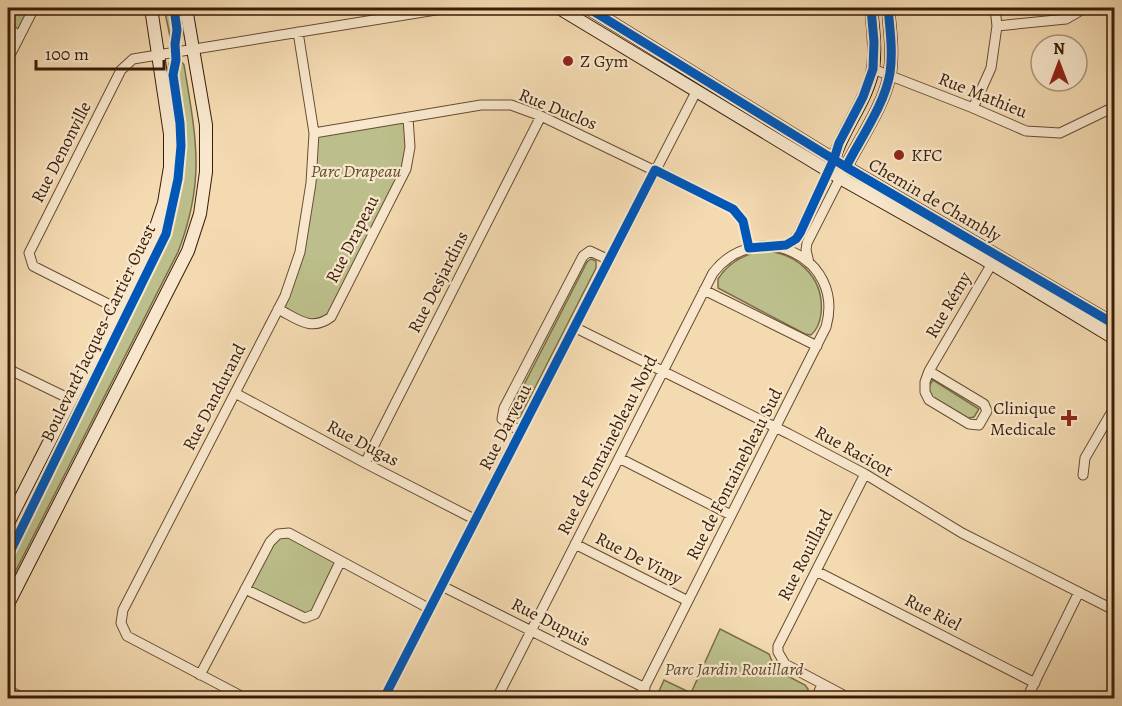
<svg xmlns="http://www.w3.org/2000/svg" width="1122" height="706" font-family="Alegreya,serif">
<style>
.green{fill:#bcbf8b;stroke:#7a6e4a;stroke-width:1.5}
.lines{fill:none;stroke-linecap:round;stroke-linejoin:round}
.street-casing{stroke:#684c32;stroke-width:11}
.secondary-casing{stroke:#391d08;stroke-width:14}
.street{stroke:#f8e7cc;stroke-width:9}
.secondary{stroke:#f8e7cc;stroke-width:12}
.cycleway-casing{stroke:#f8e7cc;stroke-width:13}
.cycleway{stroke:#0057b8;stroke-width:9}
.poi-dot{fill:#8f2418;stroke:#f8e7cc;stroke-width:2}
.labels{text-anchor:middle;stroke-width:4.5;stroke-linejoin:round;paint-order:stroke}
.poi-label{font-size:18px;fill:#391d08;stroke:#f8e7cc;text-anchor:start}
.street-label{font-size:18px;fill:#391d08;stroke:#f8e7cc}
.park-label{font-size:18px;font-style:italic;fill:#604e2f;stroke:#f8e7cc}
</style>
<rect width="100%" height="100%" fill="#f4dab1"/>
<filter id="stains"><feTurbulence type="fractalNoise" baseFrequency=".00333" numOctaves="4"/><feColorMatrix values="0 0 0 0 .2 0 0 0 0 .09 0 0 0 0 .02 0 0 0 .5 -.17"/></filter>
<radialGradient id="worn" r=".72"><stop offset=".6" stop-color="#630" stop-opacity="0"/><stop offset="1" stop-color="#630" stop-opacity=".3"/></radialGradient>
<path class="green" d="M8 8H34L19 36 8 28Z
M164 8H179L183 33 180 42 171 41Z
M172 60 181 61 184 65C196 138 206 180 178 252L8 586V547L163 234C172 201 179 170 178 136 177 114 171 92 168 70L169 63Z
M408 118 406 169 331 317 321 324 278 309 300 252 314 133Z
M761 251C796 251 825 277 821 314 820 322 818 329 811 335L805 334 718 288V279C728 263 742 255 761 251Z
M591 259 596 261V268L520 417 516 419H512L510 412 587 262Z
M933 380 979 409 974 417 968 418 928 397 927 389Z
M289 533 340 562 315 614 305 618 245 589 270 542Z
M720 629 769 654 774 666 780 672 805 685 808 689 807 698H656L664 680 691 693Z"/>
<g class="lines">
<g class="street-casing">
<path id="street" d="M997 26 1066 19 1085 8
M8 28 19 36
M8 59 34 8
M873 69 973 108 1026 131 1060 133 1114 107
M973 108 991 68 997 26 995 8
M314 133 481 105H511L541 116 730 207C745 217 745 232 749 248
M778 247 790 244 798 235 834 159
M809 263 806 250 807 243 843 172
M704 290 817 346
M118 309 33 266 29 253 121 70 133 59 448 8
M278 309C298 319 311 332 331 317L406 169 410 147 408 118
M574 327 789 434 865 474 962 533 1114 610
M8 369 72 400
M929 371 984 404 987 411 979 425 969 424 929 400 925 392V382L929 371 994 260
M235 393 365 463 476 520
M521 432 502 419 504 408 583 256 590 251 609 260
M619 458 731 515
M365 463 541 116
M1083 475 1085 458 1114 408
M575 544 688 601
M816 571 1035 683
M442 586 645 688
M245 589 305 618 315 614 340 562
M200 675 270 542 278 534 289 533 430 609
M8 690 23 698
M245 698 127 636 121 623 123 610 285 296 300 252 311 183 314 133 298 32
M384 698 696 92
M497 698 713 273C757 216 846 257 826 327L639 698
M816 698 822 685
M849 698 785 664 778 652V646L865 474
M1027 698 1079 592"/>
</g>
<g class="secondary-casing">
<path id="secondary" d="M559 8 847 182 984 259 1114 338
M588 8 846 167 1114 324
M834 159C843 128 867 101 873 69 876 49 873 27 871 8
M846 167C860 139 885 104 890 73 893 51 890 30 888 8
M8 523 151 242 164 203 170 167V134L151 8
M8 604 188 251 200 214 206 172V125L186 8"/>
</g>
<use href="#street" class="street"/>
<use href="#secondary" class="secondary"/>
<g class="cycleway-casing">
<path id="cycleway" d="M588 8 846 167 1114 324
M846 167C860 139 885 104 890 73 893 51 890 30 888 8
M8 556 166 234 178 179 181 146 180 123 173 75 176 60 175 44 177 30 174 8
M384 698 655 170 733 209 743 221 749 248 786 245 796 239 800 233 834 159 839 143 863 97 873 69 874 42 871 8"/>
</g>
<use href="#cycleway" class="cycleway"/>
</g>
<g class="poi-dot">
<circle cx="568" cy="61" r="6"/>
<circle cx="899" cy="155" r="6"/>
<path d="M1066 409h6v6h6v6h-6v6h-6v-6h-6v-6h6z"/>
</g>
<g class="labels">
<g class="poi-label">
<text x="580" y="67">Z Gym</text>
<text x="911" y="161">KFC</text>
<text x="1056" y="414" text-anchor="end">Clinique<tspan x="1056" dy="21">Medicale</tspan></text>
</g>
<g class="street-label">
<text transform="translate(983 95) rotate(22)" y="6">Rue Mathieu</text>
<text transform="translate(558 109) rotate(22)" y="6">Rue Duclos</text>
<text transform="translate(61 152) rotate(-63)" y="6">Rue Denonville</text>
<text transform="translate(935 200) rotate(30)" y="6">Chemin de Chambly</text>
<text transform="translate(352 239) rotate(-63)" y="6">Rue Drapeau</text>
<text transform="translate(438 282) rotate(-63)" y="6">Rue Desjardins</text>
<text transform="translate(948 305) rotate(-60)" y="6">Rue Rémy</text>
<text transform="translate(98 333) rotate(-64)" y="6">Boulevard Jacques-Cartier Ouest</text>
<text transform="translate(214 397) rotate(-63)" y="6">Rue Dandurand</text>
<text transform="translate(505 427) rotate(-63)" y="6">Rue Darveau</text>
<text transform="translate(363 443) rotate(28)" y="6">Rue Dugas</text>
<text transform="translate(607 445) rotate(-63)" y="6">Rue de Fontainebleau Nord</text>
<text transform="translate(854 451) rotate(29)" y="6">Rue Racicot</text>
<text transform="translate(734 474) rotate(-63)" y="6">Rue de Fontainebleau Sud</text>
<text transform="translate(805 555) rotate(-63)" y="6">Rue Rouillard</text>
<text transform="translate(639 558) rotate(27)" y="6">Rue De Vimy</text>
<text transform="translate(933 612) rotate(27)" y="6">Rue Riel</text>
<text transform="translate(551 622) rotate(27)" y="6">Rue Dupuis</text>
</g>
<g class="park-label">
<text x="356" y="177">Parc Drapeau</text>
<text x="734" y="675">Parc Jardin Rouillard</text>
</g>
</g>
<rect width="1122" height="706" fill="none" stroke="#f4dab1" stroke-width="30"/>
<rect x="9" y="9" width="1104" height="688" fill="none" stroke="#391d08" stroke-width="3"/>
<rect x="15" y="15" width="1092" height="676" fill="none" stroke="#391d08" stroke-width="1.5"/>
<g transform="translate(1059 63)"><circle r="28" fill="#f8e7cc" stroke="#ac967e" stroke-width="1.5"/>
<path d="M0-4.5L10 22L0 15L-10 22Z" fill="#8f2418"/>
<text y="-9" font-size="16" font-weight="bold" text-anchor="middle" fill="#391d08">N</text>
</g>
<path d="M36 60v9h128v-9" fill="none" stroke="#391d08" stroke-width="3"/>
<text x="45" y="60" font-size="18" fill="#391d08" stroke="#f8e7cc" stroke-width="4.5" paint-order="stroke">100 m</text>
<rect width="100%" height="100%" filter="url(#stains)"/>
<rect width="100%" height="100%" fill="url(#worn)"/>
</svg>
